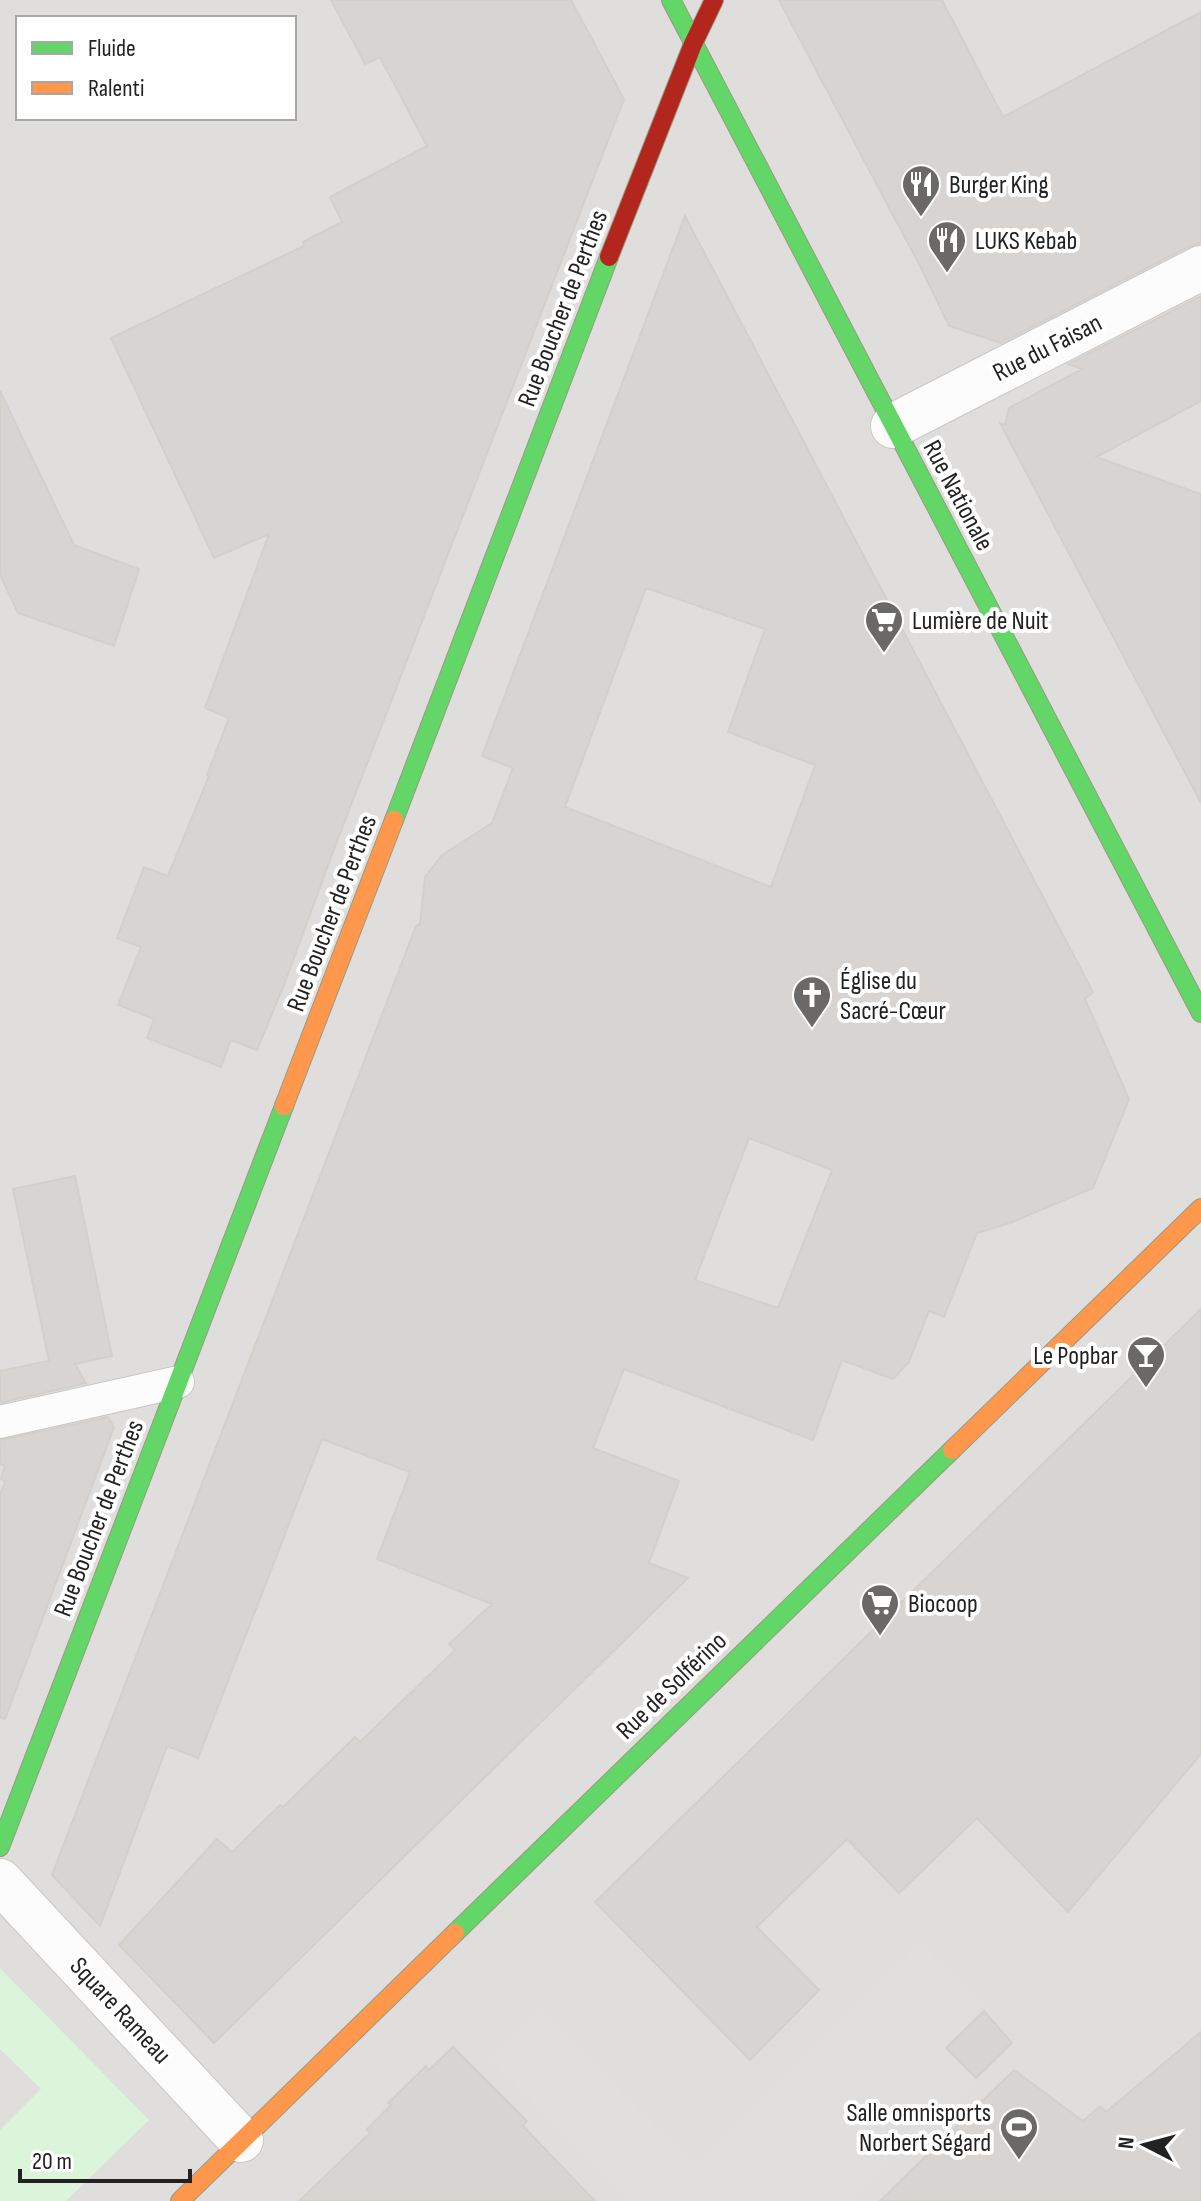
<svg xmlns="http://www.w3.org/2000/svg" width="1201" height="2201" font-family="'Sofia Sans Condensed',sans-serif">
<style>
.residential{fill:#dfdedc;fill-rule:evenodd}
.park{fill:#daf5da}
.parking{fill:#e0dfde}
.building{fill:#d7d4d2;stroke:#d3d0cc;stroke-width:2;fill-rule:evenodd}
.lines{fill:none;stroke-linecap:round;stroke-linejoin:round}
.lane-casing{stroke:#c9c8c7;stroke-width:34}
.street-casing{stroke:#c9c8c7;stroke-width:46}
.fast-casing{stroke:#999a82;stroke-width:20}
.slow-casing{stroke:#999a82;stroke-width:20}
.jam-casing{stroke:#999a82;stroke-width:20}
.lane{stroke:#fdfcfc;stroke-width:32}
.street{stroke:#fdfcfc;stroke-width:44}
.fast{stroke:#63d668;stroke-width:18}
.slow{stroke:#ff974d;stroke-width:18}
.jam{stroke:#b3261e;stroke-width:18}
.labels{text-anchor:middle;stroke-width:8;stroke-linejoin:round;paint-order:stroke}
.poi-label{font-size:26px;fill:#222;stroke:#fff;text-anchor:start}
.street-label{font-size:26px;fill:#222;stroke:#fff}
</style>
<rect width="100%" height="100%" fill="#f0eeeb"/>
<path class="residential" d="M0 0H1201V2201H0ZM18 18H294V118H18Z"/>
<path class="park" d="M0 1968 149 2120 66 2201H0V2130L41 2089 0 2049Z"/>
<path class="parking" d="M921 1944 1012 2043 849 2201H631L493 2060 543 2012 697 2171Z"/>
<path class="building" d="M331 0H571L624 99 334 849 284 985 257 1050 231 1040 221 1067 147 1038 154 1019 118 1005 141 947 117 938 144 867 168 876 209 776 207 775 229 718 205 708 269 534 214 558 111 338 304 246 303 242 342 222 330 197 427 146 380 57 365 64Z
M779 0H942L1003 117 1201 12V243L1190 246 1001 343 949 326 921 268Z
M685 216 1093 992 1085 999 1129 1099 1093 1188 1010 1223 977 1233 944 1317 929 1311 909 1362 893 1379 842 1360 813 1440 624 1369 593 1448 679 1481 649 1563 688 1578 214 2043 119 1945 217 1839 232 1852 280 1805 283 1807 355 1737 360 1742 455 1650 449 1644 492 1604 377 1559 410 1472 322 1439 198 1758 167 1746 100 1926 52 1875 416 926 420 924 425 877 442 855 492 823 513 768 482 756ZM646 588 765 629 728 732 815 765 771 887 565 807ZM749 1138 832 1170 778 1308 695 1280Z
M1201 296V401L1096 457 1201 494V803L1000 423 1005 425 1009 408 1082 369 1068 364Z
M0 391 74 545 139 569 114 646 18 613 0 575Z
M75 1176 112 1356 75 1364 86 1383 0 1403V1371L49 1361 13 1189Z
M1201 1309V1754L1068 1912 977 1818 899 1893 847 1839 757 1927 819 1990 750 2060 595 1902Z
M108 1417 114 1427 5 1719 0 1718V1495L5 1481 1 1479 5 1466 0 1464V1440Z
M984 2011 1012 2043 976 2078 946 2048Z
M1201 2032V2201H880L1014 2070 1083 2121 1100 2106 1106 2112Z
M453 2047 527 2121 523 2126 595 2201H299L370 2133 367 2129 391 2105 388 2103 426 2066 429 2070Z"/>
<g class="lines">
<g class="lane-casing">
<path id="lane" d="M0 1422 178 1382"/>
</g>
<g class="street-casing">
<path id="street" d="M893 426 1201 268
M0 1881 241 2140"/>
</g>
<g class="fast-casing">
<path id="fast" d="M671 0 1201 1013
M394 820 609 257
M0 1847 284 1106
M455 1933 952 1450"/>
</g>
<g class="slow-casing">
<path id="slow" d="M284 1106 394 820
M952 1450 1201 1208
M180 2201 455 1933"/>
</g>
<g class="jam-casing">
<path id="jam" d="M609 257 693 44 714 0"/>
</g>
<use href="#lane" class="lane"/>
<use href="#street" class="street"/>
<use href="#fast" class="fast"/>
<use href="#slow" class="slow"/>
<use href="#jam" class="jam"/>
</g>
<defs>
<g id="restaurant-pin" transform="scale(2)"><path d="M0 17L-7.5 6A9.5 9.5 0 1 1 7.5 6Z" fill="#6a6968" stroke="#fff"/><path d="M-5-6h1v4h1v-4h1v4h1v-4h1v5L-1.5 .5V6h-2V.5L-5-1ZM5-6V6H3V1.5H1.5Q1.5-4 5-6Z" fill="#fff"/></g>
<g id="supermarket-pin" transform="scale(2)"><path d="M0 17L-7.5 6A9.5 9.5 0 1 1 7.5 6Z" fill="#6a6968" stroke="#fff"/><path d="M-6-5.5h2.5l.6 2H6L4.5 2H-2.5L-4.4-4H-6ZM-1.5 3.2a1.3 1.3 0 1 0 .1 0ZM3 3.2a1.3 1.3 0 1 0 .1 0Z" fill="#fff"/></g>
<g id="church-pin" transform="scale(2)"><path d="M0 17L-7.5 6A9.5 9.5 0 1 1 7.5 6Z" fill="#6a6968" stroke="#fff"/><path d="M-1.2-6h2.4v3.5h3.3v2.4h-3.3V6h-2.4V-.1h-3.3v-2.4h3.3Z" fill="#fff"/></g>
<g id="bar-pin" transform="scale(2)"><path d="M0 17L-7.5 6A9.5 9.5 0 1 1 7.5 6Z" fill="#6a6968" stroke="#fff"/><path d="M-6-5H6L.8 .8V4.5H3.5V6h-7V4.5H-.8V.8Z" fill="#fff"/></g>
<g id="stadium-pin" transform="scale(2)"><path d="M0 17L-7.5 6A9.5 9.5 0 1 1 7.5 6Z" fill="#6a6968" stroke="#fff"/><path d="M0-5a6.5 5 0 1 0 0 10a6.5 5 0 1 0 0-10ZM-3.5-1.8h7v3.6h-7Z" fill="#fff"/></g>
</defs>
<g fill-rule="evenodd">
<use href="#restaurant-pin" x="921" y="184"/>
<use href="#restaurant-pin" x="947" y="240"/>
<use href="#supermarket-pin" x="884" y="620"/>
<use href="#church-pin" x="812" y="995"/>
<use href="#bar-pin" x="1146" y="1355"/>
<use href="#supermarket-pin" x="880" y="1603"/>
<use href="#stadium-pin" x="1019" y="2127"/>
</g>
<g class="labels">
<g class="poi-label">
<text x="949" y="193">Burger King</text>
<text x="975" y="249">LUKS Kebab</text>
<text x="912" y="629">Lumière de Nuit</text>
<text x="840" y="989">Église du<tspan x="840" dy="30">Sacré-Cœur</tspan></text>
<text x="1118" y="1364" text-anchor="end">Le Popbar</text>
<text x="908" y="1612">Biocoop</text>
<text x="991" y="2121" text-anchor="end">Salle omnisports<tspan x="991" dy="30">Norbert Ségard</tspan></text>
</g>
<g class="street-label">
<text transform="translate(562 308) rotate(-69)" y="9">Rue Boucher de Perthes</text>
<text transform="translate(1047 347) rotate(-27)" y="9">Rue du Faisan</text>
<text transform="translate(959 495) rotate(62)" y="9">Rue Nationale</text>
<text transform="translate(331 913) rotate(-69)" y="9">Rue Boucher de Perthes</text>
<text transform="translate(98 1518) rotate(-69)" y="9">Rue Boucher de Perthes</text>
<text transform="translate(671 1685) rotate(-44)" y="9">Rue de Solférino</text>
<text transform="translate(121 2010) rotate(47)" y="9">Square Rameau</text>
</g>
</g>
<rect x="16" y="16" width="280" height="104" fill="#ffffff" stroke="#a7a7a7" stroke-width="2"/>
<rect x="32" y="42" width="40" height="12" fill="#63d668" stroke="#a7a7a7" stroke-width="2"/>
<text x="88" y="56" font-size="24" fill="#222222">Fluide</text>
<rect x="32" y="82" width="40" height="12" fill="#ff974d" stroke="#a7a7a7" stroke-width="2"/>
<text x="88" y="96" font-size="24" fill="#222222">Ralenti</text>
<g transform="translate(1145 2145) rotate(276)" stroke="#ffffff" stroke-width="6" paint-order="stroke">
<path d="M0-6L14 30L0 20L-14 30Z" fill="#222222"/>
<text y="-12" font-size="22" font-weight="bold" text-anchor="middle" fill="#222222">N</text>
</g>
<path d="M20 2169v12h170v-12" fill="none" stroke="#222222" stroke-width="4"/>
<text x="32" y="2169" font-size="24" fill="#222222" stroke="#ffffff" stroke-width="6" paint-order="stroke">20 m</text>
</svg>
